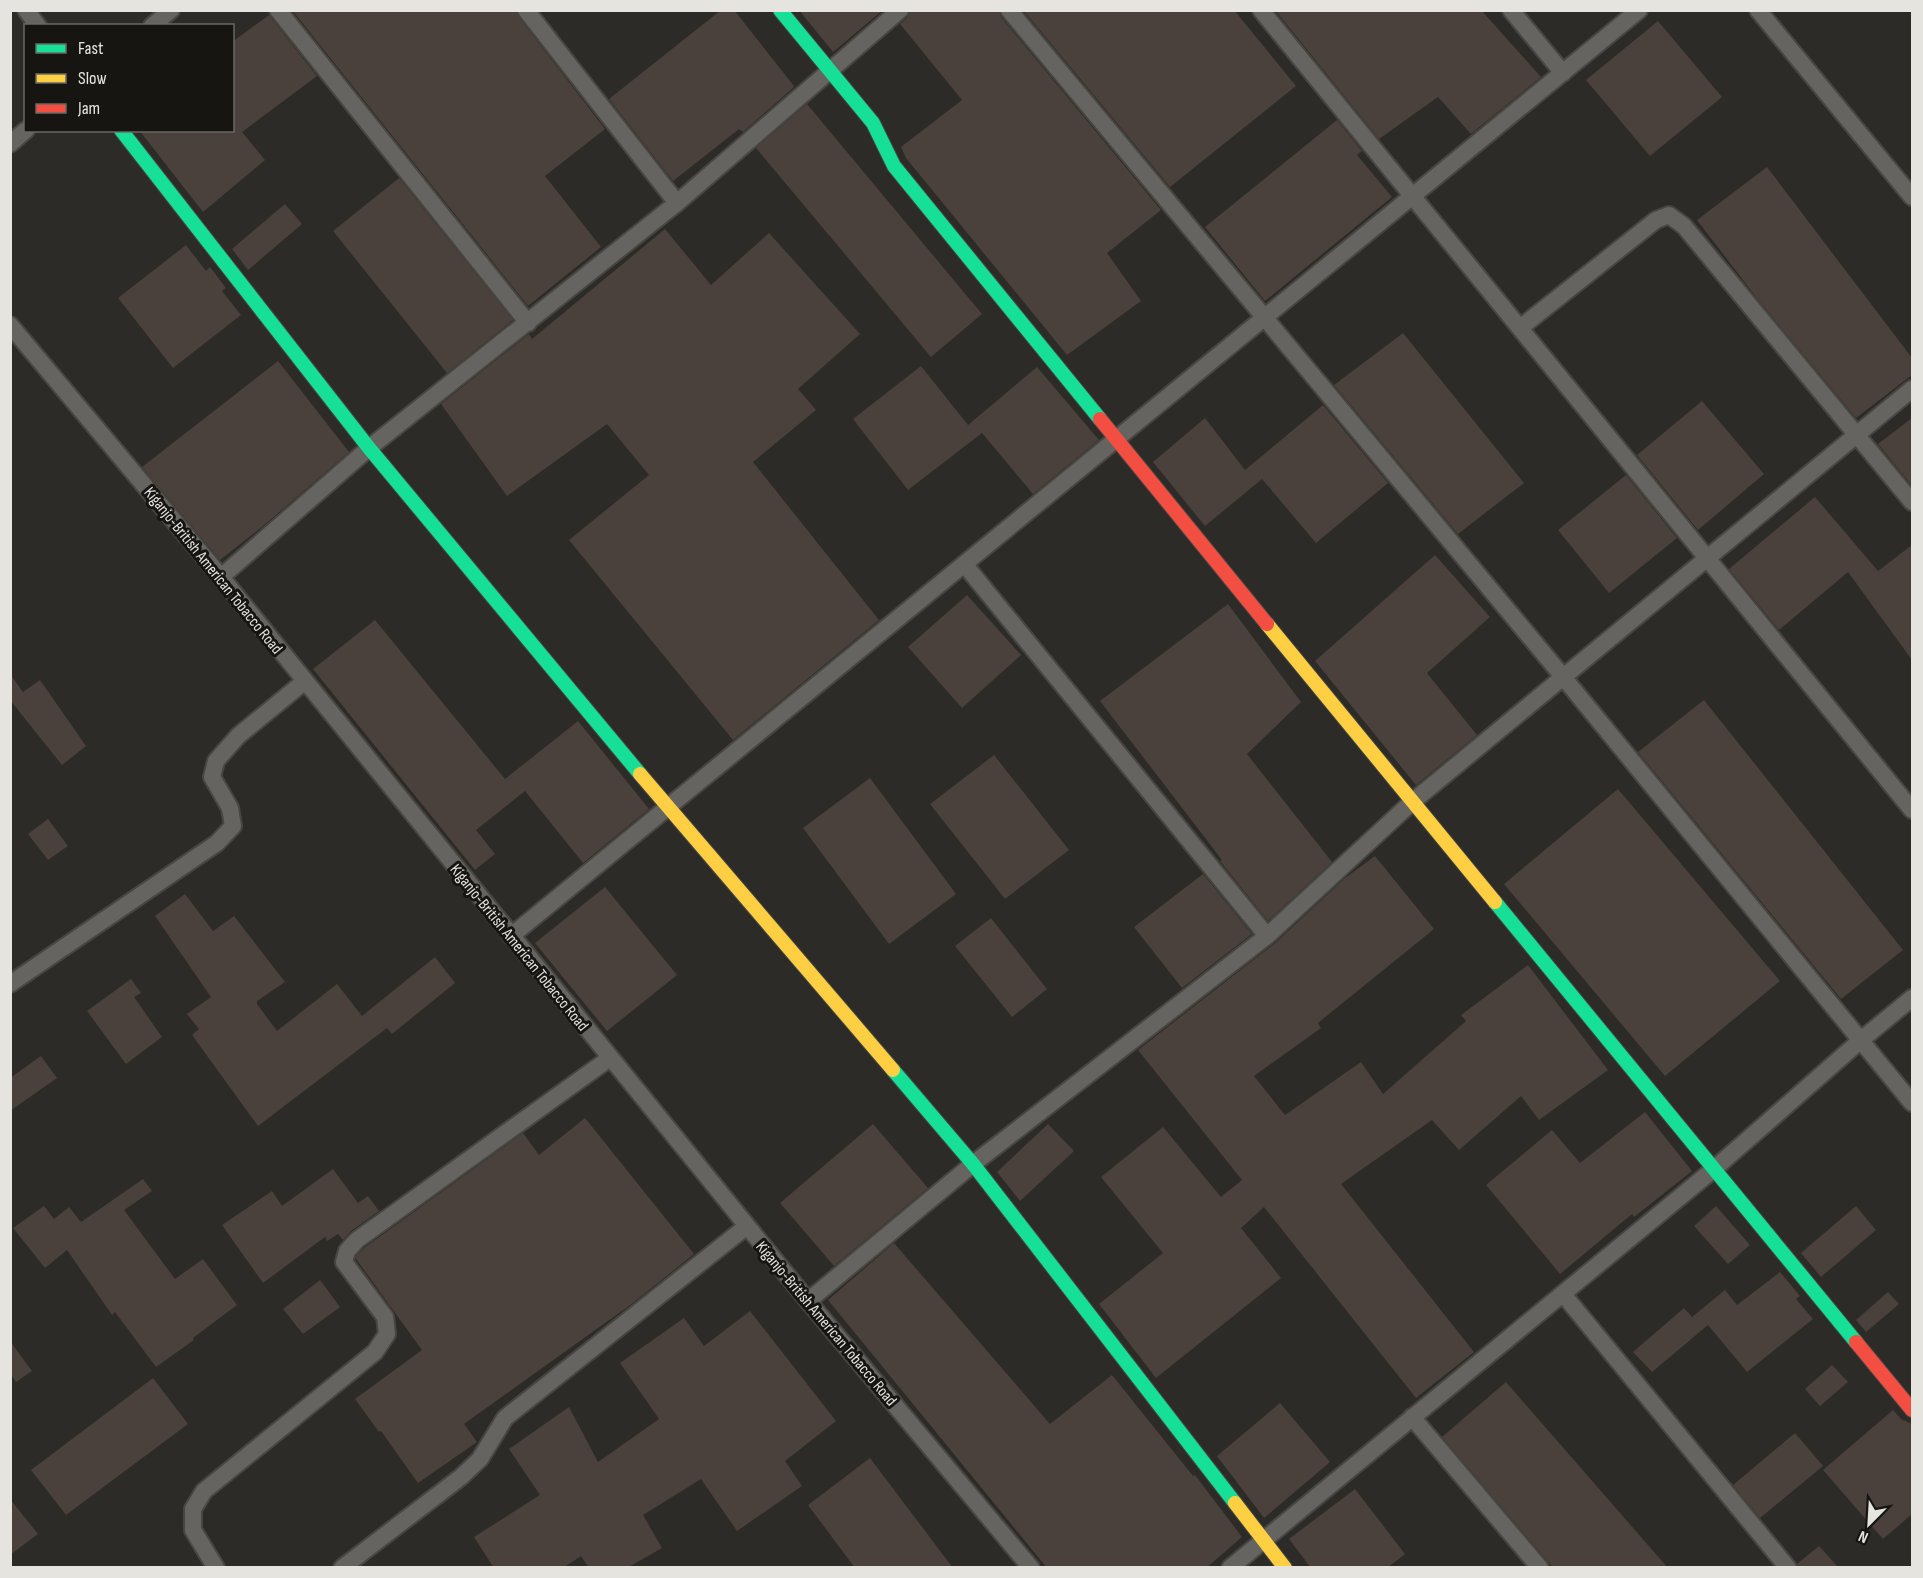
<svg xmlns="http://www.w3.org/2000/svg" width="1923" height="1578" font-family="'Sofia Sans Condensed',sans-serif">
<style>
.building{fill:#4a403c}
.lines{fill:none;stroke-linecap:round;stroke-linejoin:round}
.street-casing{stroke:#474642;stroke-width:20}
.fast-casing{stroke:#474642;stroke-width:16}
.slow-casing{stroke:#474642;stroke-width:16}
.jam-casing{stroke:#474642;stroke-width:16}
.street{stroke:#666461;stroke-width:16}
.fast{stroke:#16e098;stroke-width:14}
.slow{stroke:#ffcf43;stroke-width:14}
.jam{stroke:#f24e42;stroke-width:14}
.labels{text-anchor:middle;stroke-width:6;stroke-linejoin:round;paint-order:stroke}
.street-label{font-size:16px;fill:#e6e4df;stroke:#161511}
</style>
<rect width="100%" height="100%" fill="#2d2b27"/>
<path class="building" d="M292 10H516L518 16 605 129 545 176 601 247 528 306Z
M721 10H734L794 86 793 88 743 132 739 129 673 181 609 99Z
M799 10H883L833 52Z
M910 10H999L1001 17 1161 210 1107 253 1141 301 1067 355 906 158 901 147 962 100 900 24 907 18Z
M1023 10H1234L1296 86 1170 187Z
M1275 10H1481L1541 77 1471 134 1438 97 1379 139Z
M269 15 317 76 242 132 265 160 203 212 139 130H232V42Z
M1658 21 1722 97 1650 156 1586 80Z
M807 104 982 314 931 357 756 148Z
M1337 120 1362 151 1357 155 1392 197 1265 301 1205 227Z
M1767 167 1912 358V375L1856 418 1759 301 1697 220Z
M399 178 513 320 447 373 333 231Z
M285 204 302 224 248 270 232 249Z
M665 229 711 285 769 233 860 334 798 389 816 410 753 462 879 620 733 740 569 540 649 475 607 424 507 496 441 404 529 334 532 339Z
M186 245 206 271 210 267 226 288 222 291 241 315 173 368 118 298Z
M1403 333 1524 483 1458 534 1334 385Z
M278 361 349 452 262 527 220 560 142 467Z
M921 366 968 425 1037 367 1099 440 1033 494 982 433 908 490 853 419Z
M1702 401 1764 474 1698 530 1637 455Z
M1323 405 1388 483 1316 543 1262 479 1205 526 1153 462 1205 418 1245 470Z
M1912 418V486L1878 444Z
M1626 475 1677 538 1609 593 1558 530Z
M1815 497 1878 571 1912 545V660L1848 572 1779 630 1729 569Z
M1435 555 1490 617 1427 673 1477 735 1416 785 1315 661Z
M967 595 1021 655 962 708 908 647Z
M1228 604 1301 702 1247 754 1332 862 1268 921 1220 861 1222 860 1100 701Z
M375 620 505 779 578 721 649 809 583 863 525 791 476 830 495 854 475 870 313 669Z
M10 674 23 692 40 680 86 746 62 765 10 700Z
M1704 700 1903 950 1841 999 1638 752Z
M994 755 1069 850 1005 899 930 804Z
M870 778 956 894 889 944 803 828Z
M1618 789 1780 981 1665 1076 1504 884Z
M48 819 68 846 48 860 28 834Z
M1375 856 1434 929 1318 1023 1321 1028 1254 1076 1285 1115 1361 1062 1383 1094 1466 1021 1461 1015 1528 965 1608 1070 1539 1120 1521 1096 1459 1150 1432 1120 1341 1184 1474 1352 1416 1398 1264 1207 1241 1228 1281 1278 1156 1378 1099 1304 1163 1253 1101 1177 1163 1127 1221 1197 1242 1180 1138 1050 1274 944 1345 878Z
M1203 874 1252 934 1182 988 1134 927Z
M605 887 677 975 607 1031 535 943Z
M185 894 213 931 234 916 285 982 257 1001V1004L277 1031 337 984 362 1016 435 957 455 983 392 1034 387 1028 258 1126 192 1035 199 1029 187 1014 211 997 155 916Z
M991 918 1047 989 1012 1017 955 946Z
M131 979 141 993 134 997 162 1037 126 1064 87 1011Z
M41 1056 57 1078 10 1111V1078Z
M1645 1112 1692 1171 1634 1217 1632 1214 1560 1274 1486 1185 1552 1130 1580 1163Z
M585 1118 694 1254 633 1303 464 1424 477 1442 418 1483 381 1431 379 1432 355 1399 422 1350 356 1259V1256L364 1248 523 1133 539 1155Z
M873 1124 928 1188 834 1266 780 1203Z
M1048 1124 1074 1151 1020 1201 997 1172Z
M333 1169 358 1203 368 1196 379 1211 351 1231 343 1240 338 1234 327 1241 325 1237 263 1283 222 1225 272 1191 282 1206Z
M143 1179 152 1191 124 1210 175 1279 203 1259 237 1305 193 1338 194 1340 156 1367 115 1312 112 1315 67 1250 45 1268 13 1228 44 1206 54 1219 69 1207 81 1222Z
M1716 1206 1750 1245 1728 1264 1694 1226Z
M1856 1206 1876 1230 1821 1277 1801 1253Z
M894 1243 1050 1424 1112 1375 1193 1476 1195 1475 1242 1537 1206 1568H1047L828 1300Z
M1780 1272 1800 1296 1796 1299 1813 1319 1747 1372 1708 1325 1652 1372 1633 1352 1684 1308 1692 1317 1725 1290 1737 1305Z
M320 1280 340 1307 303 1334 283 1309Z
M1888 1292 1899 1304 1866 1332 1856 1320Z
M750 1311 836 1421 785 1461 802 1486 737 1531 701 1479 643 1515 662 1548 627 1568H589L581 1556 563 1568H494L474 1537 540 1495 509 1449 569 1407 598 1462 659 1419 620 1363 684 1318 704 1346Z
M10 1341 32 1371 16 1382 10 1373Z
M1832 1365 1848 1382 1820 1406 1805 1389Z
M153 1378 188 1424 66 1515 31 1470Z
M1506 1382 1668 1568H1553L1549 1563 1442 1437Z
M1280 1403 1330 1462 1264 1518 1217 1456Z
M1893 1410 1901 1419 1912 1424V1514L1883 1539 1823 1470Z
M1795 1433 1823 1466 1760 1518 1733 1485Z
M870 1458 953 1568H855L808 1505Z
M1355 1489 1405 1554 1387 1568H1311L1289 1539Z
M10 1499 38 1534 10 1555Z
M1819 1546 1839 1568H1798L1797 1564Z"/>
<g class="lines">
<g class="street-casing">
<path id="street" d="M26 10 38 26
M278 10 528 323
M526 10 677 203
M1009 10 1564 678 1912 1103
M1261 10 1912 810
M1511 10 1563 73
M1758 10 1912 197
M152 26 171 10
M10 144 26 130
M10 325 221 577 808 1301 1031 1568
M1520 328 1656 220 1669 215 1684 226 1912 502
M965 565 1267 936
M221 577 369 448 677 203 900 10
M511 936 1639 10
M10 984 217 843 233 826 230 808 212 777 216 761 238 736 305 681
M1563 1294 1788 1568
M808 1301 973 1164 1267 936 1412 802 1912 389
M1412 1417 1540 1568
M216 1568 193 1530V1509L204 1491 375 1352 387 1334 385 1317 344 1262 347 1251 357 1240 610 1058
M342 1568 461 1477 480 1459 505 1418 747 1226
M1230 1568 1714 1169 1861 1040 1912 998"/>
</g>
<g class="fast-casing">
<path id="fast" d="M780 10 873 123 894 166 1100 419
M121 130 369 448 640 774
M1495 902 1856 1342
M893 1070 973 1164 1235 1503"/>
</g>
<g class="slow-casing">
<path id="slow" d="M1267 624 1495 902
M640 774 893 1070
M1235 1503 1285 1568"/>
</g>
<g class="jam-casing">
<path id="jam" d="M1100 419 1267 624
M1856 1342 1912 1410"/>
</g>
<use href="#street" class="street"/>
<use href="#fast" class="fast"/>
<use href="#slow" class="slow"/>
<use href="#jam" class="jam"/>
</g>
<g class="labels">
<g class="street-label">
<text transform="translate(214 570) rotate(51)" y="6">Kiganjo-British American Tobacco Road</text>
<text transform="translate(520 947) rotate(51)" y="6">Kiganjo-British American Tobacco Road</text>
<text transform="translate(827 1323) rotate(50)" y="6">Kiganjo-British American Tobacco Road</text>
</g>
</g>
<rect width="1923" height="1578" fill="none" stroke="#e6e4df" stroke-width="24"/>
<rect x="24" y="24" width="210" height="108" fill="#161511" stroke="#696863" stroke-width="1.5"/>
<rect x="36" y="44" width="30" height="9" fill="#16e098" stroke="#696863" stroke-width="1.5"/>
<text x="78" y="54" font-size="18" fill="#e6e4df">Fast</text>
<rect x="36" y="74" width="30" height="9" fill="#ffcf43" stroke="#696863" stroke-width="1.5"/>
<text x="78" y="84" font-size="18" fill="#e6e4df">Slow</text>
<rect x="36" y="104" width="30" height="9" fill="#f24e42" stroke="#696863" stroke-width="1.5"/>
<text x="78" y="114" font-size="18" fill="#e6e4df">Jam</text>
<g transform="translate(1869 1524) rotate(204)" stroke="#161511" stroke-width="4.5" paint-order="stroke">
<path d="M0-4.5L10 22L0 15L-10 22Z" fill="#e6e4df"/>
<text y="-9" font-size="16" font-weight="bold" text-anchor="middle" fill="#e6e4df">N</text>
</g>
</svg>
